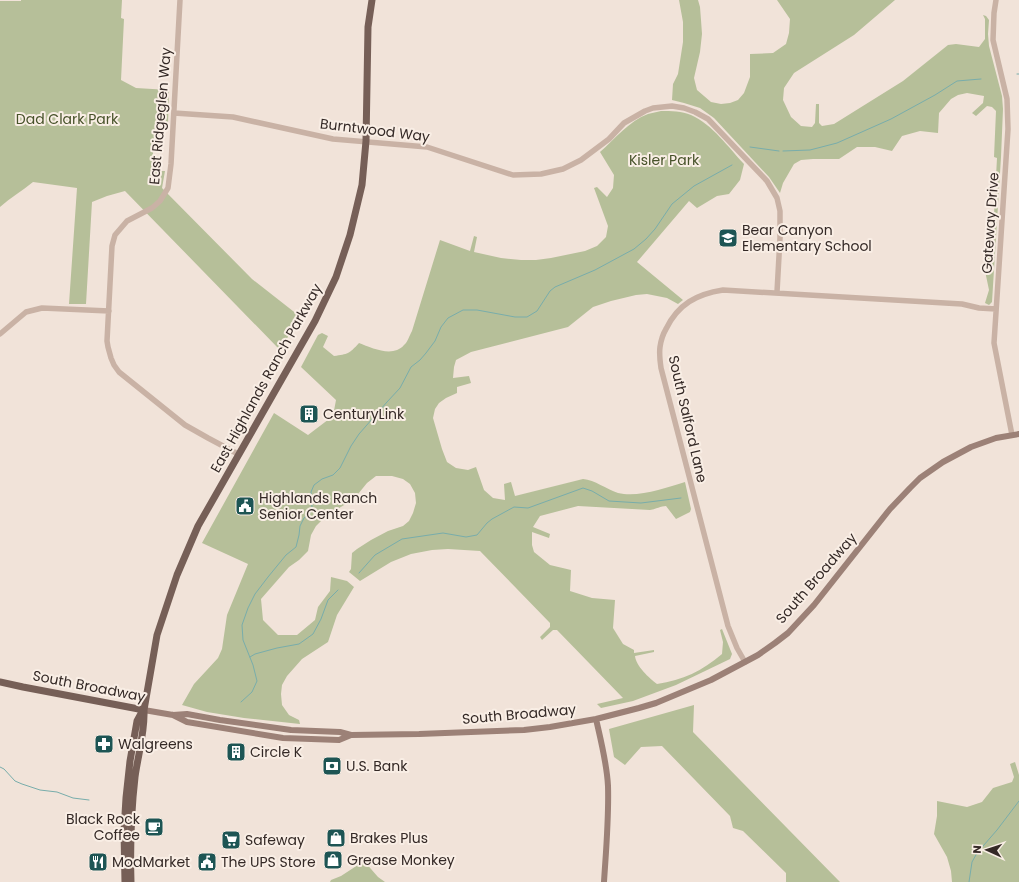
<svg xmlns="http://www.w3.org/2000/svg" width="1019" height="882" font-family="Poppins,sans-serif">
<style>
.green{fill:#b6bf99}
.lines{fill:none;stroke-linecap:round;stroke-linejoin:round}
.stream{stroke:#78adab;stroke-width:1}
.tertiary{stroke:#c9b2a5;stroke-width:5.5}
.secondary{stroke:#9c8177;stroke-width:6}
.primary{stroke:#765f57;stroke-width:7}
.labels{text-anchor:middle;stroke-width:4;stroke-linejoin:round;paint-order:stroke}
.street-label{font-size:14px;fill:#342926;stroke:#f9eee5}
.park-label{font-size:14px;fill:#47522a;stroke:#f9eee5}
.poi-label{font-size:14px;fill:#342926;stroke:#f9eee5;text-anchor:start}
</style>
<rect width="100%" height="100%" fill="#f1e3d9"/>
<path class="green" d="M21 0H122L121 18 124 19 121 80 136 88 169 90 168 124H155L152 168 154 171H165L162 188 252 279 298 315 278 358V348L125 191 107 196 92 202 86 304H69L77 188 33 182C22 191 10 198 0 207V1H21Z
M679 0H698L700 7 701 20 702 34 700 52 694 78 697 90 711 102 721 104 730 103 738 100 744 93 750 77V54L773 53 786 44 789 33 790 19 777 0H895L854 35 794 73 784 88 783 100 791 117 801 126 812 127 815 123 816 104H819V123L822 126 834 124 903 81 948 45 956 44 979 47 985 39V19L983 15 986 16 989 20 988 34 989 46 1002 96 1003 109 1001 157 992 302 989 305 985 303 989 290 984 266 986 257 991 244 993 233 997 158 994 157 996 111 992 107 987 106 976 116 972 113 983 103 984 96 967 93 958 95 951 99 939 113 938 133 920 131 902 136 892 151 875 147H857L839 159H813L801 160 794 164 783 183 780 193 769 177 714 118 700 108 684 103 672 100 673 84 678 74 683 42V22Z
M661 111C671 111 682 111 691 115 713 125 728 147 744 164L740 180 729 194 717 196 697 208 689 201 637 262 683 300 678 304 667 298 647 294 636 295 611 301 593 307 568 327 471 352 456 360 454 367 453 378 469 376 471 383 457 387V393L446 398 439 403 435 409 433 418 442 449 447 462 456 468 468 470 476 467 484 490 493 498 505 500 504 484 511 482 515 496 583 479C595 480 606 489 618 493 638 498 665 488 685 482L691 509 690 512 676 519 666 506C661 506 656 509 650 510L578 506 540 516 533 527 550 534 549 538 532 532V545L534 552 550 565 571 570 570 591 592 598 615 600 613 628 623 644 634 650V653L654 650V652L635 656C636 666 649 678 657 684 683 680 702 671 722 654L723 642 720 630 722 629 732 654 730 659 676 685 633 701 601 708 597 704 623 698 557 630H553L542 640 540 637 550 627V623L480 551 448 549 432 550 411 554 391 562 360 581 349 572 351 569 352 553 357 549 371 540 388 531 403 526 409 521 413 513 416 503 415 493 410 484 403 479 392 476H376L367 483 354 499 326 516 316 526 311 535 308 551 299 560 289 567 261 599 263 620 278 635H297L315 620 318 607 330 591 331 577 347 581 354 587 337 615 328 642 302 659 287 676 282 685 281 694 282 705 289 715 299 720 300 724 244 718 207 712 182 705 194 684 218 658 222 649 227 615 248 564 202 543 274 413 308 435 333 416 336 400 301 367 318 335 322 333 328 336 323 347 334 356C348 354 349 354 359 343 372 348 393 358 404 345 408 342 409 336 412 331L440 240 470 251 474 236 477 237 474 252 501 258 521 260H536L551 258 585 251 597 246 606 237 608 226 594 188 597 187 607 197 613 188 614 175 600 152C615 139 629 121 648 114 652 113 657 112 661 111Z
M694 705 693 732 840 882H786V873L743 831 733 828 730 816 662 746 641 747 625 765 614 757 609 729Z
M1015 762 1019 775V882H952L951 871 947 857 934 834 937 816V801L967 807 982 802 993 788 1012 782 1014 777 1010 764Z
M364 861 378 877 385 882H330L331 880 341 876Z"/>
<g class="lines">
<path class="stream" d="M1017 74H1019
M750 147 779 151
M783 151 810 150 837 143 891 119 935 95 957 81 981 79
M359 573 375 555 402 539 443 533 466 537 477 535 487 523 492 519 514 507 528 508 583 488 592 491 609 501 641 503 681 498
M250 657 255 654 277 648 299 644 313 634 321 619 328 600 338 590
M241 702 252 692 257 681 253 665 243 640 242 625 248 608 255 594 268 577 286 555 296 547 299 535 300 526 304 518 310 513 312 507 311 492 314 485 322 479 333 475 340 468 351 446 359 434 387 402 400 388 411 367 420 360 426 353 435 341 441 327 448 318 463 310H477L515 317H527L537 311 550 291 555 287 595 270 634 249 646 239 655 229 672 204 694 186 732 165
M0 767 4 769 15 781 22 784 40 790 57 792 73 798 89 800
M969 882 972 862 977 853 997 830 1019 801"/>
<path class="tertiary" d="M180 0 171 164 168 188 160 201 152 208 127 221 115 235 112 246 107 341 108 347 111 358 114 365 119 372 185 425 208 438 238 454
M996 0 994 13 993 40 1007 99 1008 129 994 343 1012 435
M174 113 233 117 333 139 427 147 513 175 541 174 563 169 581 160 609 139 624 123 645 111 653 108 672 106 684 108 695 112 708 119 767 181 777 198 780 211V238L777 292
M0 334 26 312 42 308 109 311
M745 662 737 648 728 626 661 368C660 361 659 354 660 347 661 340 663 334 666 329 678 304 697 294 723 290L962 304 979 308 996 309"/>
<path class="secondary" d="M144 710 173 715 187 714 220 720 291 730 340 732 351 735 419 734 524 730 550 727 596 719 639 708 656 703 711 680 758 655 775 643 788 633 814 605 890 509 910 488 920 478 943 462 971 447 996 438 1019 434
M173 715 187 722 283 738 339 740 351 735
M596 719C601 741 607 764 608 786 609 818 606 850 604 882"/>
<path class="primary" d="M0 682 23 687 144 710
M125 882 124 831 126 798 130 761 137 721 143 710
M131 882C130 847 131 812 135 777 138 755 145 732 144 710L157 635 177 575 198 526 315 321 336 277 350 235 362 185 366 141 368 27 372 0"/>
</g>
<defs>
<g id="school-square" transform="scale(1)"><rect x="-9" y="-9" width="18" height="18" rx="4" fill="#1d5554" stroke="#f9eee5"/><path d="M0-5L7-2L0 1L-7-2ZM-4 1L0 2.5L4 1V4Q0 6-4 4Z" fill="#fff"/></g>
<g id="building-square" transform="scale(1)"><rect x="-9" y="-9" width="18" height="18" rx="4" fill="#1d5554" stroke="#f9eee5"/><path d="M-4-6H4V6H1V3H-1V6H-4ZM-2.5-4.3h1.7v1.8h-1.7ZM.8-4.3h1.7v1.8H.8ZM-2.5-1h1.7V.8h-1.7ZM.8-1h1.7V.8H.8Z" fill="#fff"/></g>
<g id="civic-square" transform="scale(1)"><rect x="-9" y="-9" width="18" height="18" rx="4" fill="#1d5554" stroke="#f9eee5"/><path d="M-.6-6.5H3V-4.5H.6V-3L4-1V1h2V6H-6V1h2V-1L-.6-3ZM-1.2 2.5V6h2.4V2.5Z" fill="#fff"/></g>
<g id="pharmacy-square" transform="scale(1)"><rect x="-9" y="-9" width="18" height="18" rx="4" fill="#1d5554" stroke="#f9eee5"/><path d="M-2-6h4v4h4v4h-4v4h-4v-4h-4v-4h4Z" fill="#fff"/></g>
<g id="bank-square" transform="scale(1)"><rect x="-9" y="-9" width="18" height="18" rx="4" fill="#1d5554" stroke="#f9eee5"/><path d="M-6-4H6V4H-6ZM0-2.3a2.3 2.3 0 1 0 0 4.6a2.3 2.3 0 1 0 0-4.6Z" fill="#fff"/></g>
<g id="cafe-square" transform="scale(1)"><rect x="-9" y="-9" width="18" height="18" rx="4" fill="#1d5554" stroke="#f9eee5"/><path d="M-5.5-4.5H6V0H3Q3 3.5 0 3.5H-2.5Q-5.5 3.5-5.5 0ZM3-3.2v2h1.7v-2ZM-6 4.5H4V6H-6Z" fill="#fff"/></g>
<g id="shop-square" transform="scale(1)"><rect x="-9" y="-9" width="18" height="18" rx="4" fill="#1d5554" stroke="#f9eee5"/><path d="M-5-2.5h2.3a2.7 3.5 0 0 1 5.4 0H5L5.5 6h-11ZM-1.5-2.5h3a1.5 2.3 0 0 0-3 0Z" fill="#fff"/></g>
<g id="supermarket-square" transform="scale(1)"><rect x="-9" y="-9" width="18" height="18" rx="4" fill="#1d5554" stroke="#f9eee5"/><path d="M-6-5.5h2.5l.6 2H6L4.5 2H-2.5L-4.4-4H-6ZM-1.5 3.2a1.3 1.3 0 1 0 .1 0ZM3 3.2a1.3 1.3 0 1 0 .1 0Z" fill="#fff"/></g>
<g id="restaurant-square" transform="scale(1)"><rect x="-9" y="-9" width="18" height="18" rx="4" fill="#1d5554" stroke="#f9eee5"/><path d="M-5-6h1v4h1v-4h1v4h1v-4h1v5L-1.5 .5V6h-2V.5L-5-1ZM5-6V6H3V1.5H1.5Q1.5-4 5-6Z" fill="#fff"/></g>
</defs>
<g fill-rule="evenodd">
<use href="#school-square" x="728" y="238"/>
<use href="#building-square" x="309" y="414"/>
<use href="#civic-square" x="245" y="506"/>
<use href="#pharmacy-square" x="104" y="744"/>
<use href="#building-square" x="236" y="752"/>
<use href="#bank-square" x="332" y="766"/>
<use href="#cafe-square" x="154" y="827"/>
<use href="#shop-square" x="336" y="838"/>
<use href="#supermarket-square" x="231" y="840"/>
<use href="#shop-square" x="333" y="860"/>
<use href="#restaurant-square" x="98" y="862"/>
<use href="#civic-square" x="207" y="862"/>
</g>
<g class="labels">
<g class="street-label">
<text transform="translate(160 116) rotate(-85)" y="5">East Ridgeglen Way</text>
<text transform="translate(375 130) rotate(7)" y="5">Burntwood Way</text>
<text transform="translate(990 223) rotate(-86)" y="5">Gateway Drive</text>
<text transform="translate(266 378) rotate(-61)" y="5">East Highlands Ranch Parkway</text>
<text transform="translate(688 419) rotate(77)" y="5">South Salford Lane</text>
<text transform="translate(816 578) rotate(-49)" y="5">South Broadway</text>
<text transform="translate(89 686) rotate(11)" y="5">South Broadway</text>
<text transform="translate(519 714) rotate(-5)" y="5">South Broadway</text>
</g>
<g class="park-label">
<text x="67" y="124">Dad Clark Park</text>
<text x="664" y="165">Kisler Park</text>
</g>
<g class="poi-label">
<text x="742" y="235">Bear Canyon<tspan x="742" dy="16">Elementary School</tspan></text>
<text x="323" y="419">CenturyLink</text>
<text x="259" y="503">Highlands Ranch<tspan x="259" dy="16">Senior Center</tspan></text>
<text x="118" y="749">Walgreens</text>
<text x="250" y="757">Circle K</text>
<text x="346" y="771">U.S. Bank</text>
<text x="140" y="824" text-anchor="end">Black Rock<tspan x="140" dy="16">Coffee</tspan></text>
<text x="350" y="843">Brakes Plus</text>
<text x="245" y="845">Safeway</text>
<text x="347" y="865">Grease Monkey</text>
<text x="112" y="867">ModMarket</text>
<text x="221" y="867">The UPS Store</text>
</g>
</g>
<g transform="translate(987 850) rotate(273)" stroke="#f9eee5" stroke-width="3" paint-order="stroke">
<path d="M0-3L7 15L0 10L-7 15Z" fill="#342926"/>
<text y="-6" font-size="11" font-weight="bold" text-anchor="middle" fill="#342926">N</text>
</g>
</svg>
